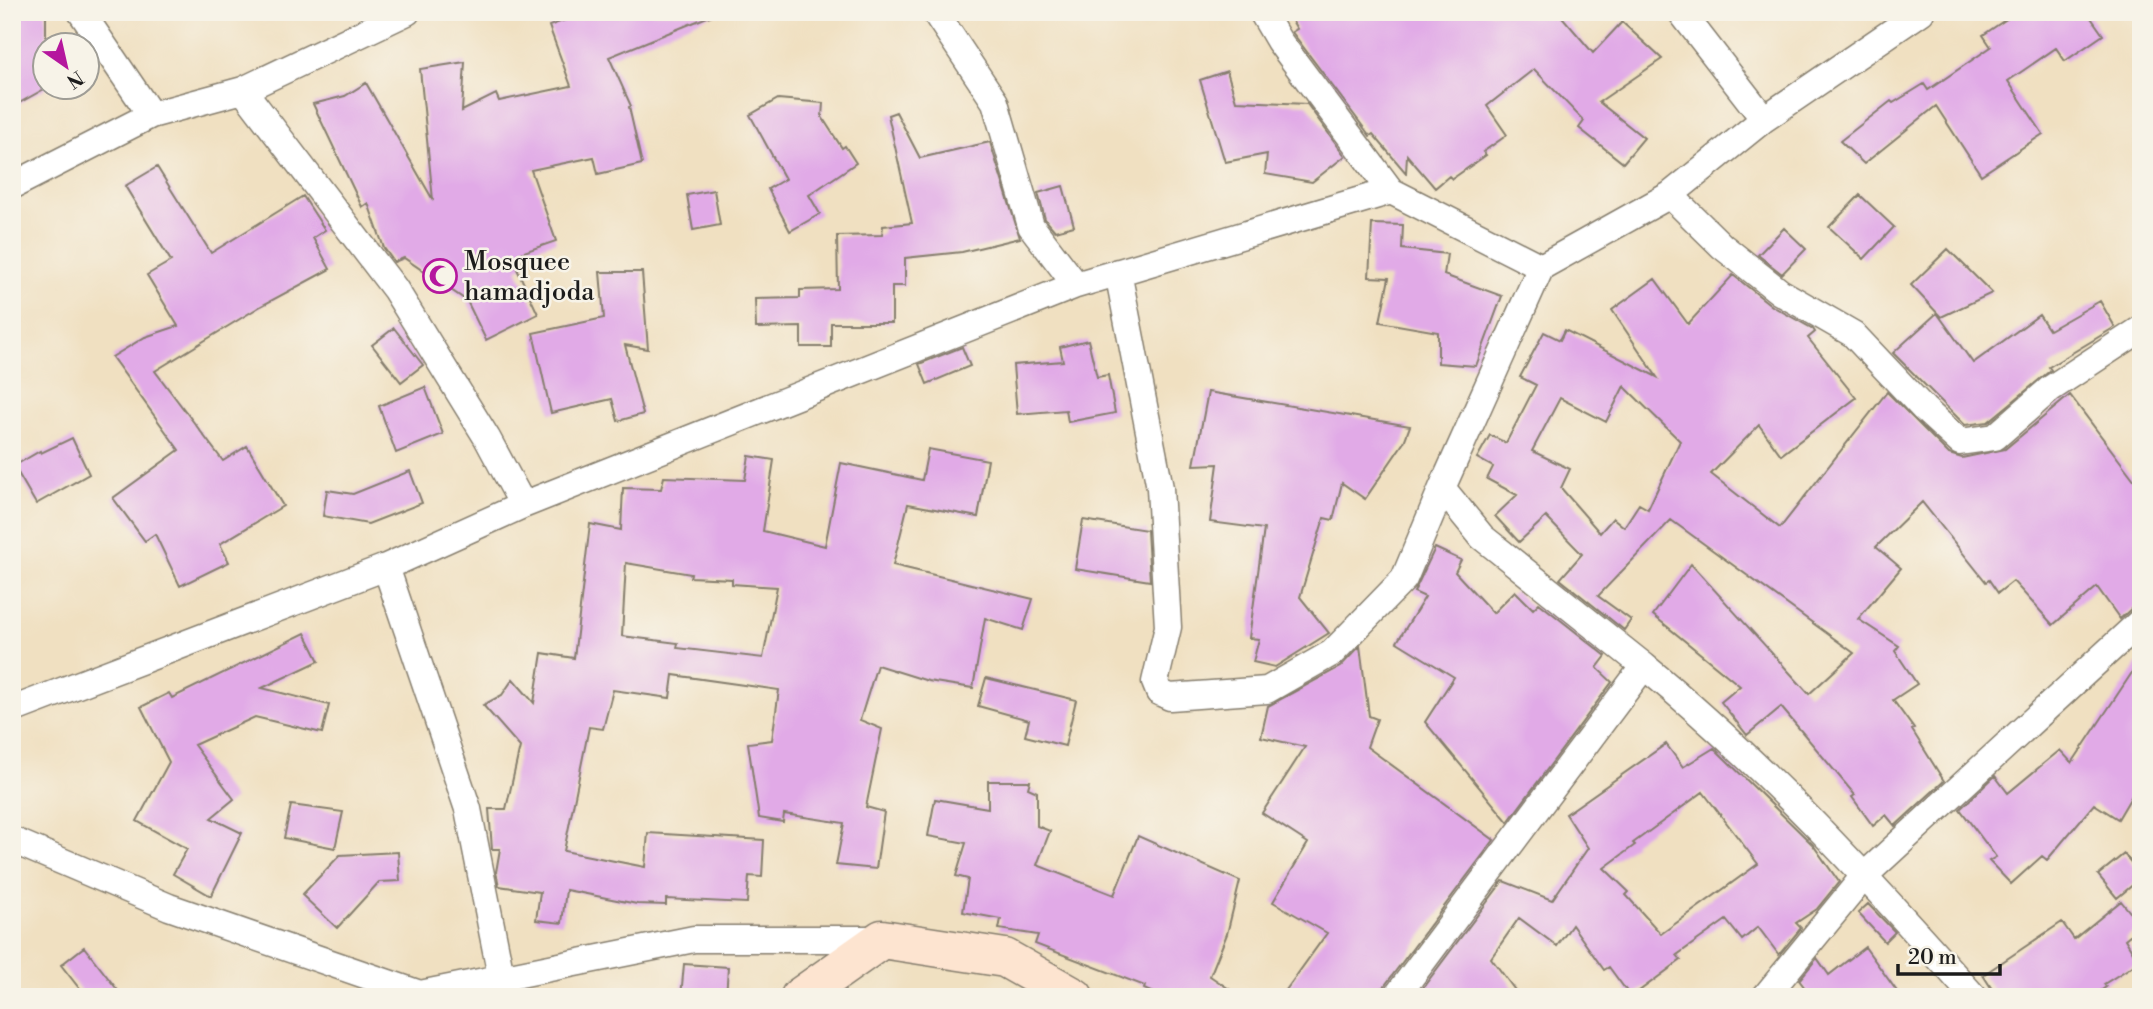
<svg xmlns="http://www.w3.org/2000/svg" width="2153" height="1009" font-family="'Libre Bodoni',serif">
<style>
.building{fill:#e1aae7;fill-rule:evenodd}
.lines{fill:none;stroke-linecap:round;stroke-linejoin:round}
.street-casing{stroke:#867e6e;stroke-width:29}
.secondary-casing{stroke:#867e6e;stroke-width:41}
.street{stroke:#fff;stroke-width:26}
.secondary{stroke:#fde4d0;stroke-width:38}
.labels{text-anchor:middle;stroke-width:5;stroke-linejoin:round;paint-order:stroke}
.poi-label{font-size:26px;fill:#1c1c1c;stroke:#f7f3e8;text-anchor:start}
</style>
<rect width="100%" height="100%" fill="#f7f3e8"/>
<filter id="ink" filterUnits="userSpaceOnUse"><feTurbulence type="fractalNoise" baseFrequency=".0143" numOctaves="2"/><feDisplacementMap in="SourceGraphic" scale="14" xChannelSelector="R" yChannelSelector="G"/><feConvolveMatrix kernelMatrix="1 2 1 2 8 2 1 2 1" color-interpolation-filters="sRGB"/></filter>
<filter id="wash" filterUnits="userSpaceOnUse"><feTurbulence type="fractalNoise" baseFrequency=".00686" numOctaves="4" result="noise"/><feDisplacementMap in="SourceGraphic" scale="28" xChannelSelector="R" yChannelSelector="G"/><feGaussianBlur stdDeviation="1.57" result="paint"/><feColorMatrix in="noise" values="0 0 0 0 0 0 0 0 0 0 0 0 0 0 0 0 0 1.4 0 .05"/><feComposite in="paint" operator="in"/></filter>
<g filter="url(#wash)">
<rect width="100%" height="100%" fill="#f0e0c1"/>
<g id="blocks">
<path class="building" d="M12 12H46V88L12 107Z
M587 12 717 13 609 57 631 106 629 107 642 164 598 174 594 157 531 170 556 241 518 254 524 266 517 269 538 314 486 340 467 301 404 258 394 262 384 248 368 203 362 207 313 104 345 96 366 83 433 200 420 69 465 62 462 111 496 94 499 101 571 86 549 26Z
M1287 12H1558L1593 53 1622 22 1662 59 1599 102 1644 138 1623 163 1579 128 1584 121 1534 69 1487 106 1507 135 1483 152 1486 155 1452 179 1449 176 1435 188 1407 155 1406 173 1373 134 1370 136 1292 32 1297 29Z
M2017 12H2087L2103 35 2065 61 2056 48 2008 81 2043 134 1981 175 1936 106 1864 164 1840 141 1891 101 1893 103 1924 84 1928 90 1991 47 1983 35Z
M1227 71 1236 101 1307 104 1345 156 1312 182 1265 174 1267 154 1225 162 1200 80Z
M778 99 823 103 822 117 842 148 845 146 856 163 809 195 820 214 790 231 768 189 785 179 750 115Z
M896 112 920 158 990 142 1020 238 962 252 905 258V286H892V323H831V347H801V327L756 328 755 299 800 298V290L838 289 837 236 882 235 883 226 912 223 888 115Z
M157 167 211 253 303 196 325 230 313 238 330 269 261 306 155 371 223 461 247 446 283 506 220 544 229 562 180 586 155 534 145 541 113 498 179 450 112 357 145 337 178 326 147 275 171 261 125 186Z
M1063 186 1074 226 1055 231 1045 219 1038 193Z
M714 190 720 225 693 230 687 195Z
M1860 195 1894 227 1864 259 1829 227Z
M1372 224 1403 225 1402 249 1447 254 1444 275 1502 296 1476 366 1438 363V332L1380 322 1389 278 1369 277Z
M1784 228 1806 249 1782 274 1758 255Z
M1948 249 1992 293 1941 317 1911 285Z
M600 272H642L648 349 625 345 643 414 618 421 612 399 551 413 533 333 604 318Z
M1733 275 1772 306 1813 329 1815 332 1808 338 1856 398 1781 455 1759 425 1711 474 1780 528 1887 392 1949 454 1962 458 2005 449 2070 395 2141 489V606L2131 609 2120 619 2097 587 2053 625 2013 581 1998 593 1989 580 1986 582 1922 502 1876 547 1901 568 1858 619 1899 646 1895 651 1917 684 1893 700 1914 729 1912 730 1944 781 1895 826 1886 815 1873 826 1852 797 1855 795 1781 707 1747 735 1721 702 1740 686 1653 615 1691 564 1809 694 1854 653 1671 520 1598 596 1631 620 1624 630 1560 579 1582 554 1546 517 1519 542 1495 516 1517 495 1487 479 1493 467 1477 458 1490 435 1506 443 1536 385 1520 377 1544 332 1560 340 1565 330 1657 377 1612 310 1655 279 1688 324ZM1624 386 1680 441 1648 509 1639 504 1624 527 1613 518 1600 533 1561 488 1570 469 1532 451 1560 398 1606 422Z
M2100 301 2115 327 2049 367 2051 370 1988 422 1965 425 1893 353 1937 313 1973 363 2039 315 2049 330Z
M394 328 423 365 401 382 372 345Z
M1088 340 1097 377 1108 375 1115 413 1068 422 1066 410 1017 414 1013 365 1063 361 1060 347Z
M962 347 970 366 927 384 919 364Z
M425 387 443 434 396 453 379 406Z
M1208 392 1410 426 1404 442 1365 499 1342 483 1333 520 1324 518 1300 597 1329 633 1275 667 1253 662 1259 639 1249 638 1264 529 1210 522 1218 464 1194 465Z
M72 438 89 474 36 504 14 466 40 451 41 453Z
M928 449 988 460 978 517 908 504 893 565 1033 599 1023 630 985 618 973 688 928 681 877 665 860 720 882 729 866 807 884 812 876 869 836 865 844 823 784 814 783 822 759 818 748 743 772 740 779 690 673 675 670 698 613 690 603 729 589 727 564 851 645 867 648 833 764 840 762 877 749 876 747 903 666 899V905L637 904 566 890 562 923 536 920 540 892 499 886 496 872 500 849H492L489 809H506L520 747 483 705 502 695 513 679 534 703 542 653 574 658 590 524 621 530 623 488 661 489 664 477 745 480 749 456 774 460 763 531 825 546 841 463 922 480ZM626 563 691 574 690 577 732 579V584L777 587 763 658 677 648 678 643 622 636Z
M410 471 422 503 368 524 323 516 327 490 353 494Z
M1083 520 1147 530 1150 581 1075 569Z
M1435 548 1461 560 1455 572 1493 613 1515 591 1533 609 1539 603 1606 656 1597 668 1612 682 1508 822 1425 722 1454 677 1397 642 1425 597 1414 592Z
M305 633 319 661 262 688 329 705 322 733 255 717 194 745 234 799 211 818 242 833 211 896 173 874 187 849 137 821 169 762 141 707 169 693 172 698Z
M1360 646 1369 716 1377 719 1367 747 1494 840 1383 988 1381 997H1281L1327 933 1273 902 1308 843 1262 813 1305 747 1261 737 1268 706 1340 667Z
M2141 659V780L2118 819 2094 804 2047 860 2042 856 2011 884 1989 861 1996 857 1960 809 1995 776 2008 793 2060 750 2072 763Z
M986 678 1076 700 1065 746 1025 736 1029 720 978 706Z
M1666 744 1683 767 1714 748 1813 845 1839 882 1817 909 1796 923 1801 928 1779 955 1758 927 1742 940 1726 920 1677 955 1681 960 1631 997 1609 967 1604 970 1572 925 1557 946 1519 918 1491 958 1520 997H1416L1503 881 1552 900 1588 848 1566 814ZM1703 792 1758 864 1661 934 1626 895 1629 892 1604 868 1635 845 1633 843Z
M988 781H1030L1028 788 1037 792V826L1050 831 1037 865 1114 895 1138 836 1240 881 1227 934 1210 976 1241 997H1162L1144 989 1145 986 1035 944 1038 935 999 929 1001 919 963 912 968 879 956 876 966 843 928 836 935 799 988 808Z
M291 805 343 812 335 848 284 838Z
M398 852 400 881 379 882 337 928 302 895 340 855Z
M2124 854 2141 874V878L2117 898 2098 875Z
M2121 901 2141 926 2125 939 2139 962 2104 984 2106 987 2092 997H1997L1983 975 2062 922 2074 939Z
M1868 904 1895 932 1885 942 1858 913Z
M84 947 123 997H86L61 965Z
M1865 947 1901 997H1802L1808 992 1799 980 1817 958 1829 975Z
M684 964 728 967 726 997H681Z"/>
</g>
</g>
<g filter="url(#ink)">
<use href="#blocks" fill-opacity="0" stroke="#867e6e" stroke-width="2"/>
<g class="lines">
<g class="street-casing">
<path id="street" d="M81 12 151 115
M935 12 995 102 1031 226 1076 285
M1262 12 1279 41 1391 191
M1681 12 1764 119
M243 90 395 289 487 438 523 505
M12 186 151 115 243 90 407 12
M1670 195 1722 246 1780 292 1853 334 1924 409 1960 442 1995 437 2050 389 2141 329
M1118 272 1160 488 1168 627 1155 682 1159 692 1170 697 1267 690 1332 653 1404 579 1442 488
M386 567 468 809 501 976
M1644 666C1765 765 1870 880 1974 997
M12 710 386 567 523 505 1076 285 1391 191 1541 267
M12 840 169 907 420 994 694 939H882
M1396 997 1644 666 1482 537 1442 488 1541 267 1670 195 1764 119 1921 12
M1765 997 1865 875 2141 621"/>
</g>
<g class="secondary-casing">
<path id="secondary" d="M800 997 882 939 1005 958 1074 997"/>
</g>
<use href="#street" class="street"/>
<use href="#secondary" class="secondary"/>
</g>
</g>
<defs>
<g id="mosque-ring" transform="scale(1.75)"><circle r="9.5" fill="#f7f3e8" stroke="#b5179e" stroke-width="1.5"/><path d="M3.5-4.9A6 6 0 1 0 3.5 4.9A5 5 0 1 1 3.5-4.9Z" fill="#b5179e"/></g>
</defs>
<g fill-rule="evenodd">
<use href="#mosque-ring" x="440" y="276"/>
</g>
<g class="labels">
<g class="poi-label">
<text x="464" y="270">Mosquee<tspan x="464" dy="30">hamadjoda</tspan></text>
</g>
</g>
<rect width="2153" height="1009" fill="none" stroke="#f7f3e8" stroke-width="42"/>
<g transform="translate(66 66) rotate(146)"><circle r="33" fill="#f7f3e8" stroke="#9f9d96" stroke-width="2"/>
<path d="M0-5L12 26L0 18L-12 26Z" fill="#b5179e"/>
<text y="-10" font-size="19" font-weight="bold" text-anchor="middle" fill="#1c1c1c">N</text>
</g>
<path d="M1898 964v10h102v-10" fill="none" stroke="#1c1c1c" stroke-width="3.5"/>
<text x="1908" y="964" font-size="21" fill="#1c1c1c" stroke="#f7f3e8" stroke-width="5" paint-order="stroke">20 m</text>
</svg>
